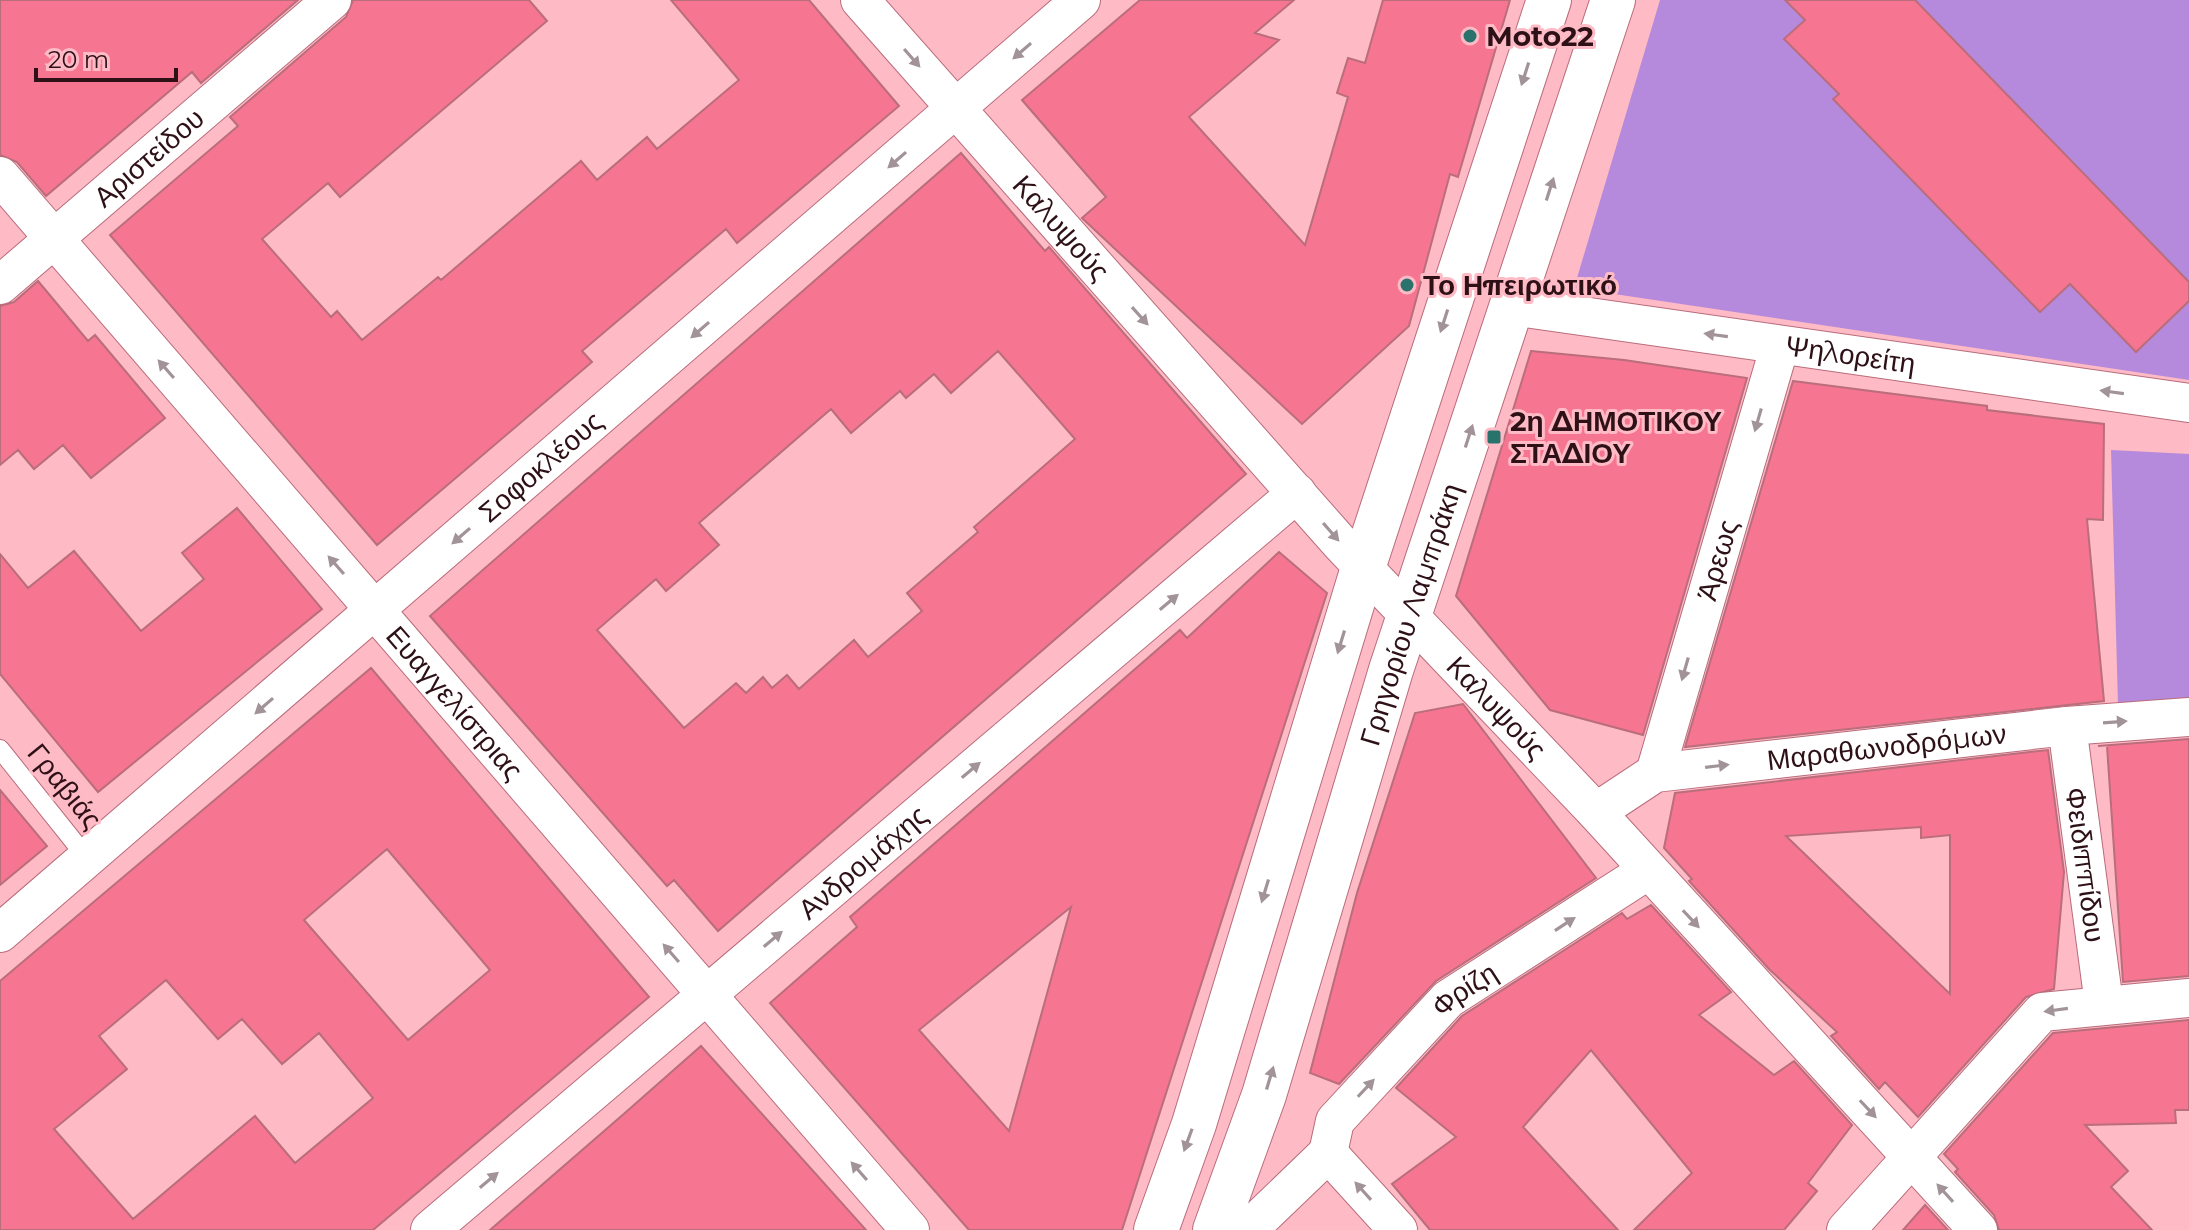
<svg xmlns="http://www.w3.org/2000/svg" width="2189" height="1230" font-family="Montserrat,sans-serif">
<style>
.green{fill:#b58adc}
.building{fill:#f67692;stroke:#ba6d7b;stroke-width:2;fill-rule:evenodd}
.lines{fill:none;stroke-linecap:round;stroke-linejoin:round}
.lane-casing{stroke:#b96c7b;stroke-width:20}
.street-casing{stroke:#b96c7b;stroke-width:40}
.secondary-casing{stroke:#b96c7b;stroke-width:46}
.lane{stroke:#fff;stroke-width:18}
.street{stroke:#fff;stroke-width:38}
.secondary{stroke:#fff;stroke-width:44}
.oneway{fill:#a19397}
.poi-dot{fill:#2a736d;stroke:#febac5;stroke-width:3}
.labels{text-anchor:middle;stroke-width:6;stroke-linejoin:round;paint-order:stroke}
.poi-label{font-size:28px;font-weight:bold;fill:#2e1017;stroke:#febac5;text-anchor:start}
.street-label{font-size:28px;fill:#2e1017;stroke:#febac5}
</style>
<rect width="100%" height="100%" fill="#febac5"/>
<path class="green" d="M1660 0H2189V380L1574 288Z
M2111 450 2189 454V701L2118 705Z"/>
<path class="building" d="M0 0H298L201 83 192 72 46 196 17 162 0 155Z
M353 0H529L547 21 340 197 328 183 262 239 331 317 337 311 362 340 438 277 441 280 581 161 597 180 647 137 657 149 739 80 671 0H809L899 106 737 243 726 229 582 351 592 362 377 545 110 235 238 126 230 117 346 17Z
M1140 0H1294L1255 33 1279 40 1189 117 1305 245 1348 97 1337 93 1348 58 1365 63 1383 0H1510L1458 177 1450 174 1409 326 1302 424 1082 218 1106 197 1022 100Z
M1785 0H1915L2189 282V301L2136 352 2070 284 2040 312 1833 99 1839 94 1784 39 1805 20Z
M961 153 1045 251 1049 247 1246 474 718 931 674 880 667 886 430 616ZM998 351 1075 439 974 527 978 532 907 593 922 611 868 657 854 640 799 689 787 675 772 688 763 677 746 693 736 683 684 728 597 630 656 579 666 591 719 545 699 523 831 409 851 433 900 391 906 398 934 374 951 393Z
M38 281 88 341 95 335 165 418 91 478 63 445 34 469 18 450 0 465V306L14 302Z
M1531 351 1624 360 1747 378 1643 735 1550 710 1456 596Z
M1793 381 1987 406V410L2104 424 2103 520 2087 519 2104 701 1685 747Z
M237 508 322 609 98 792 0 674V554L28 588 74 551 141 631 204 579 182 553Z
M1279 552 1327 593 1122 1230H969L770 1003 857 927 850 917 1180 630 1187 638ZM1071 907 1009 1131 919 1030Z
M371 668 649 997 373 1230H0V981ZM387 849 490 970 408 1040 304 920ZM166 980 218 1039 242 1019 282 1064 319 1033 373 1098 295 1163 255 1116 133 1219 54 1129 127 1069 99 1036Z
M1463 704 1596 878 1436 981 1339 1084 1310 1073 1357 893 1415 713Z
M2189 739V976L2123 982 2107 746H2098Z
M2048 750 2064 872 2054 989 2026 997 1918 1117 1885 1082 1879 1089 1831 1036 1837 1032 1769 969 1689 881 1692 879 1664 848 1675 793ZM1921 827V838L1950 835V994L1786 836Z
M0 790 47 846 0 885Z
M1651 905 1731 992 1699 1015 1774 1075 1794 1061 1852 1125 1808 1183 1817 1191 1784 1230H1634L1692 1173 1591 1050 1523 1127 1618 1230H1430L1392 1184 1456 1137 1396 1088 1462 1016 1622 913 1627 919Z
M2189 1020V1110H2175L2176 1123 2085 1125 2128 1171 2111 1187 2152 1230H1999L1994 1215 1955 1172 1958 1169 1944 1154 2053 1033Z
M701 1046 866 1230H490L626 1112Z
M1925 1205 1948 1230H1903Z"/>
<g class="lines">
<g class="lane-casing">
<path id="lane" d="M0 749 87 858"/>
</g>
<g class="street-casing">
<g id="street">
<path id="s1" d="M860 0 1341 544 1596 812 1978 1230"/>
<path id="s2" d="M0 176 910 1230"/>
<path id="s3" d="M0 285 332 0"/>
<path id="s4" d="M1512 306 2189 403"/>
<path id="s5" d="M2067 726 2104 1004"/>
<path id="s6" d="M1655 773 1780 345"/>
<path id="s7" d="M1596 812 1655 773 2067 726 2189 717"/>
<path id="s8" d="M0 933 1081 0"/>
<path id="s9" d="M1328 1153 1335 1121 1448 999 1647 871"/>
<path d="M1328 1153 1398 1230"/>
<path id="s10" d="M430 1230 1297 493"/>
<path d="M1248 1230 1328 1153"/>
<path d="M1846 1230 2042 1012 2189 998"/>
</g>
</g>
<g class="secondary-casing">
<g id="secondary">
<path d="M1156 1230 1194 1124 1363 568 1549 0"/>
<path id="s11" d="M1215 1230 1264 1095 1391 670 1613 0"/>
</g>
</g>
<use href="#lane" class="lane"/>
<use href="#street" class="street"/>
<use href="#secondary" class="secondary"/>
</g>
<defs><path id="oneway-solid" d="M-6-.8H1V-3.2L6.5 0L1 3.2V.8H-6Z" transform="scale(2)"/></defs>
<g class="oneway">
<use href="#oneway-solid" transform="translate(1022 51) rotate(139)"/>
<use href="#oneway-solid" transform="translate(912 58) rotate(49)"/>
<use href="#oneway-solid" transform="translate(1525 74) rotate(108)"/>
<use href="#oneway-solid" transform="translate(897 160) rotate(139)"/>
<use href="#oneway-solid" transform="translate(1550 189) rotate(-72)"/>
<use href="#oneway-solid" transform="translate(1140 316) rotate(48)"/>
<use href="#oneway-solid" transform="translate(1444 321) rotate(108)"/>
<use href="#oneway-solid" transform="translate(700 330) rotate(139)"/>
<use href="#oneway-solid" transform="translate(1716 335) rotate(-172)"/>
<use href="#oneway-solid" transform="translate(166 369) rotate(-131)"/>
<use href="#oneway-solid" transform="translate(2112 392) rotate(-172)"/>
<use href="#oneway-solid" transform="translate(1758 420) rotate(106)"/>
<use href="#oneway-solid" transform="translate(1469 436) rotate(-72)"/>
<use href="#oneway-solid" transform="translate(1331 532) rotate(49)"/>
<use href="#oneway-solid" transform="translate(461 536) rotate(139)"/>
<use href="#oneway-solid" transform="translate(336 565) rotate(-131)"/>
<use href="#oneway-solid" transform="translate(1169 602) rotate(-40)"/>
<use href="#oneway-solid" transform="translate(1341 642) rotate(107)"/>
<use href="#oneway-solid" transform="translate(1685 669) rotate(106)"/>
<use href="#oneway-solid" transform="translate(264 706) rotate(139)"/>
<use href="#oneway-solid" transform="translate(2115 722) rotate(-4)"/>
<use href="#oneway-solid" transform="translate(1717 766) rotate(-7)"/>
<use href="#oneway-solid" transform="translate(971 770) rotate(-40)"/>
<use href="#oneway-solid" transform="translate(1265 891) rotate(107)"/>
<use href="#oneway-solid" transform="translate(1691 919) rotate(47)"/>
<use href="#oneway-solid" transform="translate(1565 924) rotate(-33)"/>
<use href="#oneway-solid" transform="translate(773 939) rotate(-40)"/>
<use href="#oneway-solid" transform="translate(671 953) rotate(-131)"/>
<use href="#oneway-solid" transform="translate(2056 1010) rotate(172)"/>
<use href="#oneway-solid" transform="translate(1270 1078) rotate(-73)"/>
<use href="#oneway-solid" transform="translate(1366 1088) rotate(-47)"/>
<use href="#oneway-solid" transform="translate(1868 1109) rotate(47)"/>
<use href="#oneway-solid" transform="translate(1188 1140) rotate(110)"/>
<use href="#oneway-solid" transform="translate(859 1171) rotate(-131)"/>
<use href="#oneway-solid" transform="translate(489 1180) rotate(-40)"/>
<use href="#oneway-solid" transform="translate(1363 1191) rotate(-132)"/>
<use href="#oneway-solid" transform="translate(1945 1193) rotate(-132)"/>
</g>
<g class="poi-dot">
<circle cx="1470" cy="36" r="8"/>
<circle cx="1407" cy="285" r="8"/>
<rect x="1486" y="429" width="16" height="16" rx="4"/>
</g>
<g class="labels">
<g class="poi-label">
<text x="1486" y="46">Moto22</text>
<text x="1423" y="295">Το Ηπειρωτικό</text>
<text x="1510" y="431">2η ΔΗΜΟΤΙΚΟΥ<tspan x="1510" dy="32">ΣΤΑΔΙΟΥ</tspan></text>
</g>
<g class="street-label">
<text dy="10" stroke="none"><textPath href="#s3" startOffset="196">Αριστείδου</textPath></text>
<text dy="10" stroke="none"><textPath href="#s1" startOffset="304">Καλυψούς</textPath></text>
<text dy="10" stroke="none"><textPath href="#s4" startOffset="342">Ψηλορείτη</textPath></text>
<text dy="10" stroke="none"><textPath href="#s8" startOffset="714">Σοφοκλέους</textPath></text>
<text dy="10" stroke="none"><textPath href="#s6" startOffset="222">Άρεως</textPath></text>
<text dy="10" stroke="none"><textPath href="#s11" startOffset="646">Γρηγορίου Λαμπράκη</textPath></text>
<text dy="10" stroke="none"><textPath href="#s2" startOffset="696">Ευαγγελίστριας</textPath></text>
<text dy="10" stroke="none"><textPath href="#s1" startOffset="952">Καλυψούς</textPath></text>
<text dy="10" stroke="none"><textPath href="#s7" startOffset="304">Μαραθωνοδρόμων</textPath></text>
<text transform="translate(65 786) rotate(51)" y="10">Γραβιάς</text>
<text dy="10" stroke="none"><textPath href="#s10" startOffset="568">Ανδρομάχης</textPath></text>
<text dy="10" stroke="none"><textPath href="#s5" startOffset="140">Φειδιππίδου</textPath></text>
<text dy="10" stroke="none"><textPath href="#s9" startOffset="218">Φρίζη</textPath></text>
</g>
</g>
<path d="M36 68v12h140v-12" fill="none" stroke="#2e1017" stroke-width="4"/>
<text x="48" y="68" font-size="24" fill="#2e1017" stroke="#febac5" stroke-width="6" paint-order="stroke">20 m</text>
</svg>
